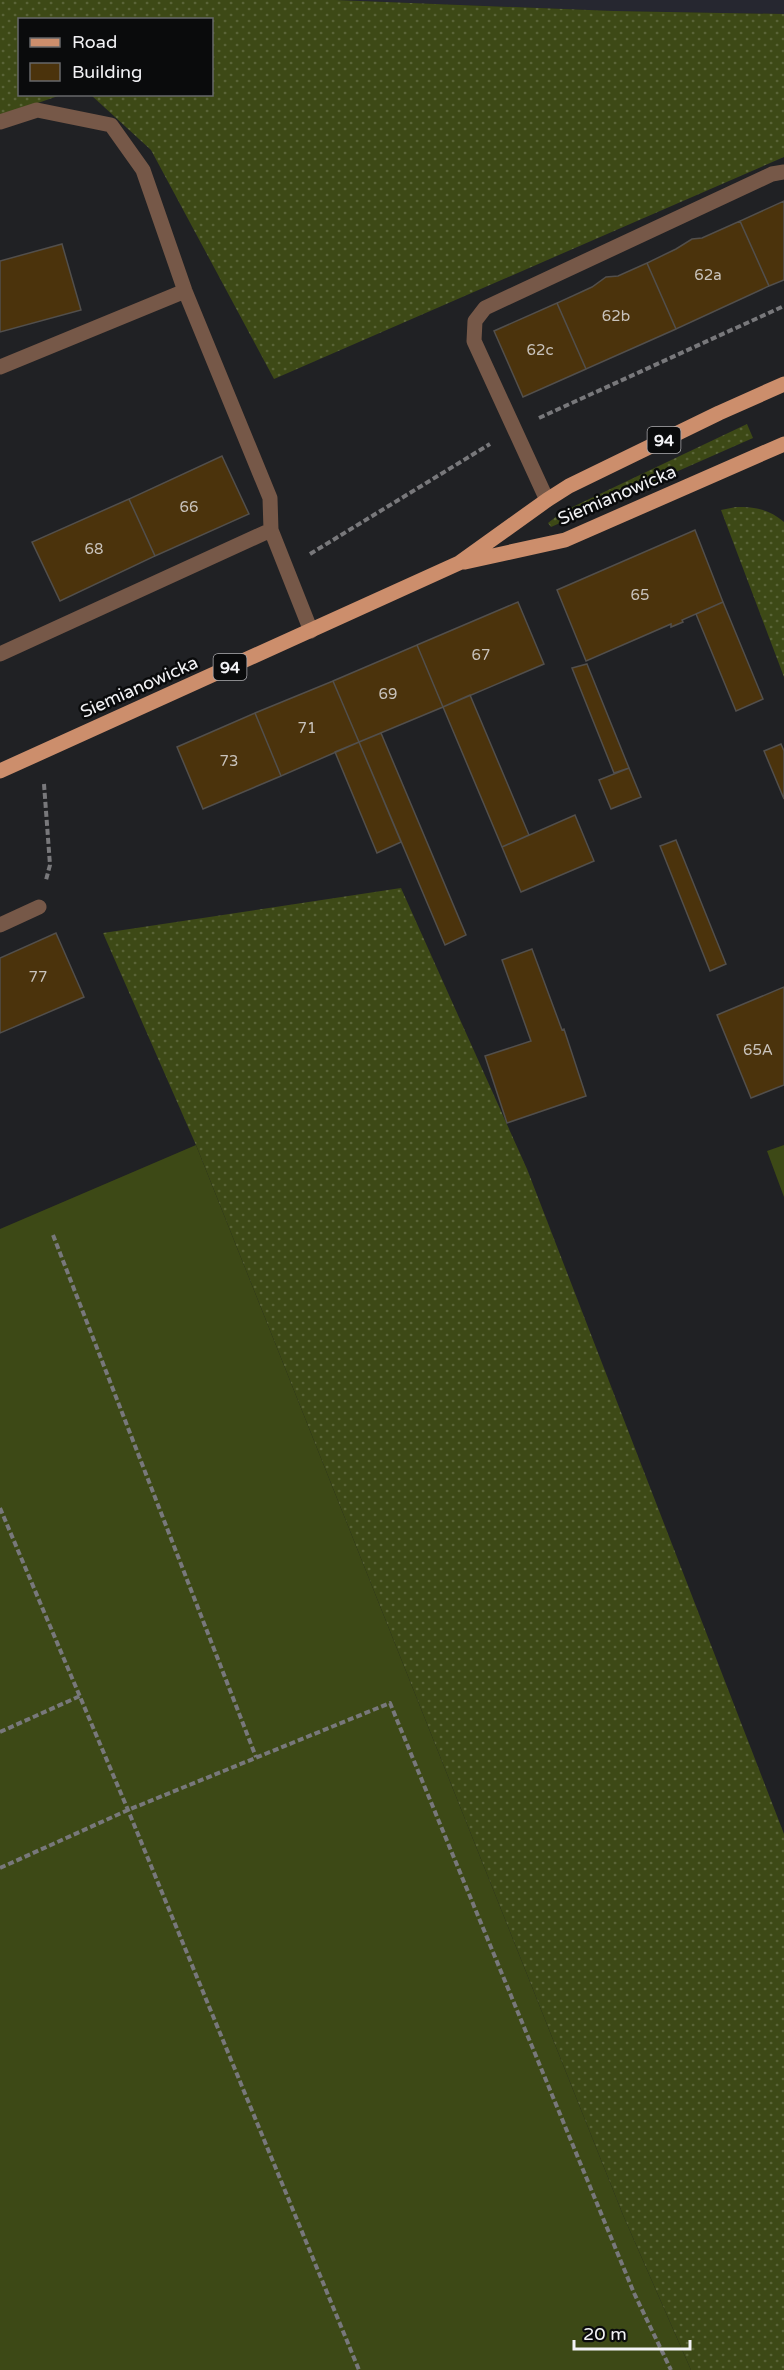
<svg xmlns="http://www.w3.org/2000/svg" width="784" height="2370" font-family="'Varela Round',sans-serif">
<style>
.built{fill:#262730}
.grass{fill:url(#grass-dots)}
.garden{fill:#3d4916}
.building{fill:#4b330c;stroke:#524f4c;stroke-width:1.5}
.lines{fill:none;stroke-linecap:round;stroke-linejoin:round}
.path{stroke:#78787b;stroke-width:4;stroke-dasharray:6 3;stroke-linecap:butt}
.minor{stroke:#765848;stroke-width:15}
.major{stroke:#cc8e6c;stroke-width:15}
.labels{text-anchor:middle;stroke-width:5;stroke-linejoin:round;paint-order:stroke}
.number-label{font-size:15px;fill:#c9c3bc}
.shield{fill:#0a0b0c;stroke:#adadb0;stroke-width:1.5}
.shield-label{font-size:16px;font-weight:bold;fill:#f3f3f6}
.street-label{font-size:18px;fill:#f3f3f6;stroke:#0a0b0c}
</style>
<defs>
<pattern id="grass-dots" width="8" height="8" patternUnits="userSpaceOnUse" patternTransform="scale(1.5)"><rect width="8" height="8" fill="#3d4916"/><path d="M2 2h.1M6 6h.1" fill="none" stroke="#5a6438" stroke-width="1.8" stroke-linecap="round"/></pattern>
</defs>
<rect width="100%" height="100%" fill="#202124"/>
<path class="built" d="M336 0H784V14L614 11Z"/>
<path class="grass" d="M0 0H336L614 11 784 14V157L274 379 151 150 91 95 212 94V20H20V94L61 95 0 116Z
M747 424 753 438 551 527 548 523 562 512Z
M736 507C756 507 769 509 784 522V677L721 510Z
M401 888 527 1169 784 1834V2370H691L623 2215 196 1145 103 933Z"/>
<path class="garden" d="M196 1145 623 2215 691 2370H0V1229Z
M784 1145V1197L767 1151Z"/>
<path class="building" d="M784 201V280L769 286 740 221Z
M740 221 769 286 676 329 647 263 676 249 692 239 702 238Z
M62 244 81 310 0 332V261Z
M647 263 676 329 586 369 557 303 592 287 606 277 618 276Z
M557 303 586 369 523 397 494 331Z
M222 456 249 514 155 556 129 499Z
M129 499 155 556 60 601 32 542Z
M695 530 723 602 682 620 683 622 671 627V624L586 661 557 590Z
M518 602 544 664 443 707 417 645Z
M723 602 763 699 736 711 696 614Z
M417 645 443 707 359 742 333 681Z
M587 664 629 768 614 773 572 668Z
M333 681 359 742 281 776 255 713Z
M470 695 529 835 502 847 443 707Z
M255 713 281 776 203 809 177 747Z
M381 733 466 935 445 945 359 742Z
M359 742 401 842 377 853 335 752Z
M781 744 784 751V799L764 751Z
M629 768 641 797 611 809 599 780Z
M575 815 594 861 521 892 502 847Z
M676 840 726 964 710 971 660 846Z
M56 933 84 997 0 1033V958Z
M532 949 562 1030 564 1029 586 1096 507 1123 485 1056 531 1041 502 960Z
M784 987V1085L751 1098 717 1015Z"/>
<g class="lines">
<path class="path" d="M539 418 784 306
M310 554 490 444
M44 784 50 865 46 880
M53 1235 256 1757
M0 1508 128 1810 359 2370
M0 1732 80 1696
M0 1868 128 1810 390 1703 634 2293 671 2370"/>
<path class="minor" d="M0 122 37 110 111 125 143 170 185 291 270 498 271 530 311 631
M0 367 185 291
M547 500 474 341 475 321 485 308 772 174 784 172
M0 654 271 530
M0 925 39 907"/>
<path class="major" d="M465 562 565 540 784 444
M0 771 459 563 547 500 569 486 719 413 784 384"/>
</g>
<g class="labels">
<g class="number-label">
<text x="708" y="280">62a</text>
<text x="616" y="321">62b</text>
<text x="540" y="355">62c</text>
<text x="189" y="512">66</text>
<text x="94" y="554">68</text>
<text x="640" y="600">65</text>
<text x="481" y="660">67</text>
<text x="388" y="699">69</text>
<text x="307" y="733">71</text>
<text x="229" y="766">73</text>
<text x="38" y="982">77</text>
<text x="758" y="1055">65A</text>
</g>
<g class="shield">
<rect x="647.5" y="427" width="33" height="26" rx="4.5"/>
<rect x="213.5" y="654" width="33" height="26" rx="4.5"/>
</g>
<g class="shield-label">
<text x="664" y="446">94</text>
<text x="230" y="673">94</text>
</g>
<g class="street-label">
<text transform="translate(617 495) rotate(-23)" y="6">Siemianowicka</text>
<text transform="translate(139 687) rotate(-24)" y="6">Siemianowicka</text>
</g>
</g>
<rect x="18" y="18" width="195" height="78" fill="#0a0b0c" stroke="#67686a" stroke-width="1.5"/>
<rect x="30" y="38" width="30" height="9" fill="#cc8e6c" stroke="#67686a" stroke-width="1.5"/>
<text x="72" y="48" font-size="18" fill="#f3f3f6">Road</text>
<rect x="30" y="63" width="30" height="18" fill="#4b330c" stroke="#67686a" stroke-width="1.5"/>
<text x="72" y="78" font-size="18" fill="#f3f3f6">Building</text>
<path d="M574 2340v9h116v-9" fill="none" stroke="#f3f3f6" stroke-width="3"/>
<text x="583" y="2340" font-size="18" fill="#f3f3f6" stroke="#0a0b0c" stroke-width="4.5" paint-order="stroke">20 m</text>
</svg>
